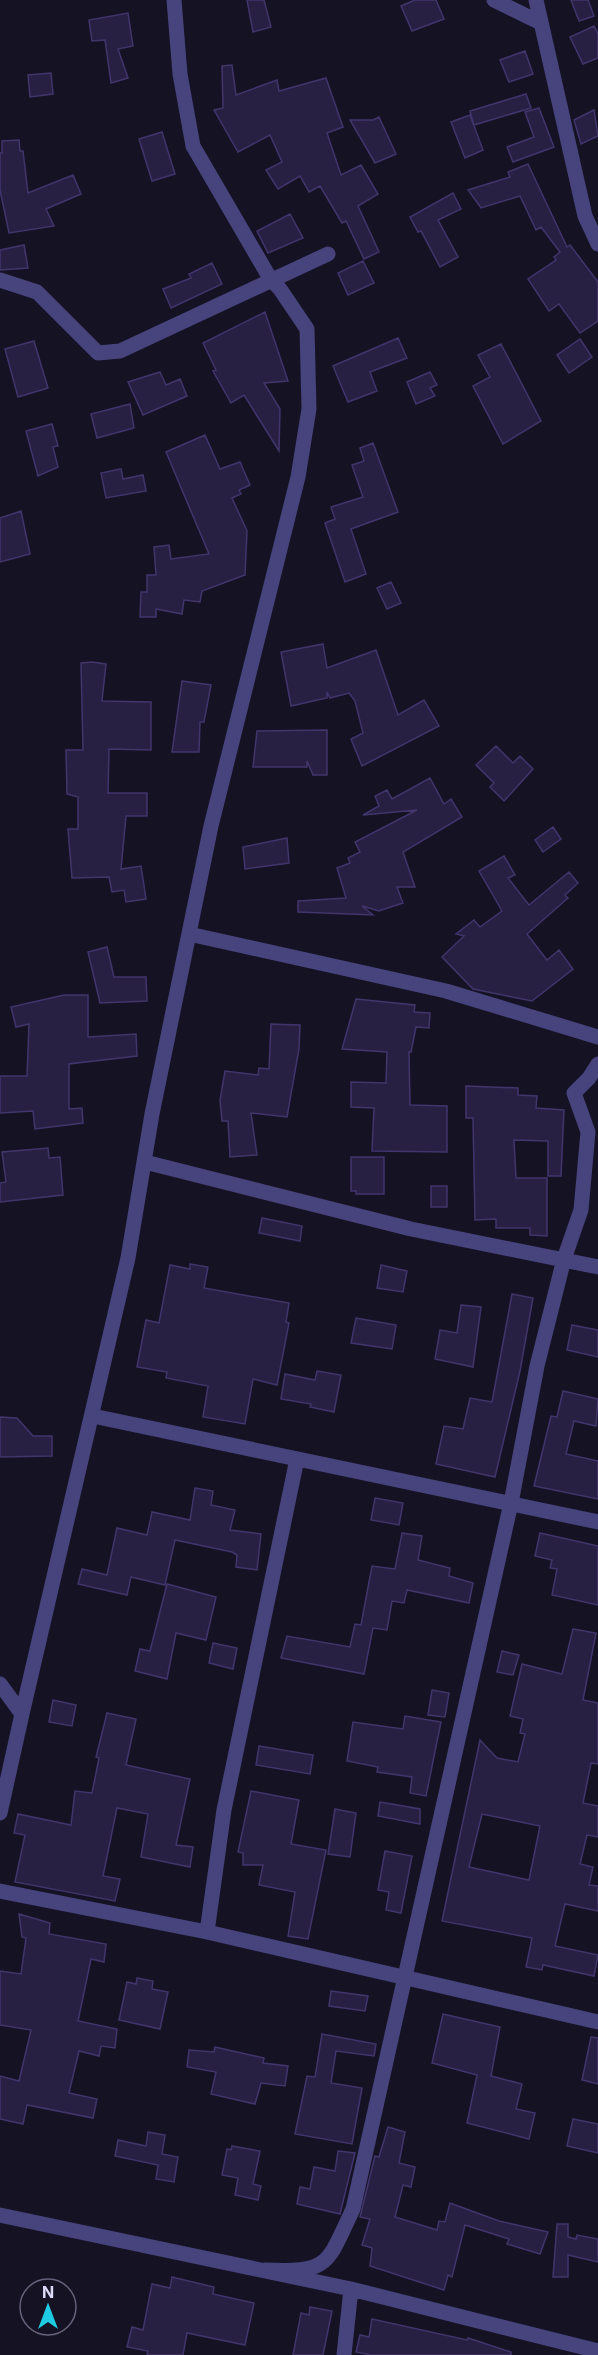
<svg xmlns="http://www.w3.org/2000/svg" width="598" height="2355" font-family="Inter,sans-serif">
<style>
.building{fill:#282043;stroke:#41356c;stroke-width:1.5;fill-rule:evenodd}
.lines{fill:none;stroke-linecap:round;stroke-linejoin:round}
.minor{stroke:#46437d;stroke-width:15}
</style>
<rect width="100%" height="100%" fill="#151224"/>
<path class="building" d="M247 0H264L271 27 253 32Z
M415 0H436L444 19 412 31 401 6Z
M571 0H588L594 16 579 21Z
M128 13 133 46 118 49 128 78 111 83 105 40 92 41 89 20Z
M594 26 598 34V58L583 64 570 37Z
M525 51 533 74 509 82 500 60Z
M232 65 236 95 277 80 279 91 326 78 343 127 327 133 341 175 361 165 378 194 358 206 379 252 364 259 346 221 342 223 320 186 309 192 300 176 278 189 266 170 282 162 270 135 238 152 214 110 223 108 222 66Z
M51 73 53 94 30 97 28 75Z
M526 94 531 108 474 125 470 111Z
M539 108 554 147 513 162 507 147 534 137 525 112Z
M594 110 598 136 581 144 574 120Z
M470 115 483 150 465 158 451 122Z
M379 117 396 154 375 163 350 120H373Z
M162 132 175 174 152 181 139 139Z
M19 140 20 151H23L28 193 73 175 81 194 46 209 54 226 9 233 0 190V153H2V141Z
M528 164 567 247 570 245 598 282V321L580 333 559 304 549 311 528 279 556 260 554 257 560 252 541 227 536 230 520 196 481 208 468 190 510 177 508 172Z
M453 193 461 209 438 220 458 257 440 267 421 231 418 232 410 217Z
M290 214 303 238 268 253 257 231Z
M24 245 28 268 0 270V250Z
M363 261 374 283 348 295 338 273Z
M212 263 222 284 171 308 163 289 191 278 189 274Z
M265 312 288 381 264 383 280 409 279 451 244 395 231 403 213 371 216 370 203 343Z
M398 338 407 358 370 372 377 391 348 402 333 366Z
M580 339 592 357 569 373 557 355Z
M34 341 48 388 18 397 5 349Z
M501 344 541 421 503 444 473 386 490 377 478 355Z
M160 372 166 385 180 379 187 396 143 415 128 382Z
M430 372 437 385 430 388 435 396 416 404 407 382Z
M130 404 134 428 97 438 91 414Z
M52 424 58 446 53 447 58 467 38 476 26 431Z
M205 435 220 469 240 462 250 485 239 490 241 494 232 498 247 531 245 575 202 591 200 602 184 600 182 614 156 609V617H140L141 592H147V575H156L154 547 169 545 171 559 209 554 166 452Z
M373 443 398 512 351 529 366 574 345 582 325 523 335 519 331 507 363 497 352 465 364 461 360 448Z
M121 469 123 479 143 475 146 491 106 498 101 473Z
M21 511 30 554 0 562V518Z
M391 582 401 603 387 609 377 588Z
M323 644 327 668 376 650 398 715 424 700 439 726 362 766 351 739 363 733 355 701 349 693 330 698 327 692V698L291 706 281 652Z
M92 662 106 664 102 701 151 702V750L109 749 108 793H147V816H126L121 869 141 866 146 899 126 902 124 890 112 892 109 877 72 878 68 829H78V797L67 794 66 750H83L81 663Z
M182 681 211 685 204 722H200L199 752H172Z
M327 730V775H313L307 761V767H253L257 731Z
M496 746 513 763 520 756 533 769 504 801 490 787 494 783 476 765Z
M430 778 444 804 451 799 462 817 403 852 415 887H397L403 903 379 911 362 906 373 915 298 912V901L346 898 337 868 350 863 348 858 360 852 355 842 417 810 363 815 379 806 375 796 387 790 392 799Z
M553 827 561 839 543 852 535 840Z
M287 838 289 863 245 869 243 847Z
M504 856 515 875 508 878 529 905 569 872 578 883 565 895 568 898 527 934 547 960 559 950 573 969 532 1001 473 989 442 957 464 936 456 934 474 920 480 927 502 911 479 871Z
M107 947 114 977H146L147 1001 100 1003 88 952Z
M64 995H88V1037L136 1034 137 1056 69 1064V1109L82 1108 83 1123 35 1129 33 1111 0 1113V1076H27L29 1024 16 1027 11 1007Z
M356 999 415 1005 414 1012 430 1013 429 1028 416 1027 411 1052H409L410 1105 447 1106V1152L372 1151 374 1108 351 1107V1082L386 1083 387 1052 342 1049Z
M271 1024 300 1025 299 1049 287 1117 251 1113 257 1155 230 1157 228 1121H222L220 1100 225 1071 258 1075 259 1068 269 1069Z
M466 1086 518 1088V1095L537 1096 536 1108 564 1110 561 1176H548V1141L514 1140 516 1178H547V1236L530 1235V1228H496V1219L475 1220 473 1118H466Z
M48 1148 49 1158 60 1157 63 1195 0 1202V1183L6 1182 2 1152Z
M351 1157H384V1194H356V1191H351Z
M431 1186H447V1207H431Z
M262 1218 302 1226 300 1241 259 1233Z
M190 1264 208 1267 204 1288 289 1303 286 1322 289 1323 277 1385 253 1379 245 1424 203 1417 208 1386 166 1378 167 1372 137 1367 146 1320 159 1323 170 1265 190 1269Z
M381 1265 407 1271 403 1292 377 1288Z
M512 1294 533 1298 520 1371 495 1477 436 1464 444 1426 463 1429 470 1398 492 1402Z
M461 1305 481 1307 473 1367 435 1359 440 1330 457 1333Z
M356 1318 396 1325 392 1349 351 1343Z
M572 1325 598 1330V1357L567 1350Z
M317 1371 341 1375 334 1412 310 1407 311 1404 281 1399 285 1374 315 1380Z
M563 1391 598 1399 596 1426 574 1421 566 1454 598 1461V1499L534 1486 551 1416 557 1417Z
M0 1417 17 1418 33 1436H52V1456L0 1457Z
M195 1488 213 1491 211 1505 235 1510 230 1530 261 1534 257 1570 236 1567 237 1555 232 1552 175 1540 165 1585 131 1577 127 1595 78 1584 82 1569 107 1575 117 1528 147 1535 152 1512 190 1520Z
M375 1498 403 1503 399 1525 371 1520Z
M402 1533 422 1536 418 1560 450 1568 449 1576 473 1583 469 1603 407 1590 404 1603 392 1601 387 1630 373 1628 364 1674 281 1658 287 1636 350 1647 355 1624 361 1625 372 1566 395 1569Z
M540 1533 598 1546V1605L552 1595 557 1569 550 1568 552 1560 535 1556Z
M167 1584 216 1597 206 1640 176 1633 167 1679 135 1671 140 1649 150 1651Z
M573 1629 596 1633 583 1700 598 1703V1764L591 1763 583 1803 598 1806V1837L587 1835 580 1864 593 1867 589 1885 598 1886V1911L565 1904 555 1946 598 1955 594 1976 543 1965 542 1970 526 1967 532 1938 442 1921 480 1740 497 1758 518 1762 525 1734 520 1733 523 1719 510 1716 522 1664 562 1674ZM482 1814 540 1826 529 1880 469 1867Z
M213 1643 237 1648 233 1669 209 1663Z
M502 1651 519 1655 513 1675 497 1672Z
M432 1690 449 1693 445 1717 428 1715Z
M53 1700 76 1705 72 1726 49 1722Z
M107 1713 136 1719 126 1765 190 1779 176 1845 193 1847 190 1867 141 1857 148 1814 117 1808 103 1876 120 1879 115 1901 15 1882 25 1835 14 1833 18 1814 71 1825 75 1791 92 1793 99 1758 96 1757Z
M405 1716 441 1722 426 1796 410 1793 412 1777 377 1772 378 1767 347 1761 353 1722 403 1729Z
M259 1746 313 1755 310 1774 256 1765Z
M251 1791 299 1800 291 1844 326 1850 308 1939 288 1936 295 1892 259 1885 263 1865H243V1853L238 1852Z
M380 1802 420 1809V1824L378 1816Z
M335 1809 356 1813 350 1857 328 1854Z
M385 1851 412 1856 401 1913 386 1910 389 1892 378 1890Z
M19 1914 50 1923 49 1934 106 1944 104 1962 91 1959 78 2021 117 2029 115 2048 101 2046 99 2056 79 2051 69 2093 97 2099 93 2118 27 2105 23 2124 0 2119V2076L19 2081 31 2030 0 2025V1971L21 1974 26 1938 22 1937Z
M137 1978 153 1981 152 1989 168 1992 160 2029 119 2020 127 1982 136 1984Z
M331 1991 368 1996 365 2011 329 2006Z
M443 2014 500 2027 491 2076 522 2084 516 2109 535 2113 529 2139 467 2123 477 2075 432 2063Z
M322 2034 376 2044 374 2056 336 2051 331 2083 362 2088 352 2144 295 2134 307 2076 315 2077Z
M591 2037 598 2038V2084L582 2080Z
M215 2047 264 2058 263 2063 288 2066 285 2086 261 2083 255 2104 211 2094 216 2072 187 2067 189 2050 214 2052Z
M573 2119 598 2124V2153L567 2146Z
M388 2127 405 2132 399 2163 415 2167 411 2187 403 2185 395 2217 437 2230 439 2221 445 2222 450 2203 499 2221 548 2232 540 2254 507 2244 509 2239 465 2225 452 2277 448 2275 444 2290 370 2266 372 2248 362 2245 370 2219 360 2217 375 2156 379 2157Z
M148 2132 165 2135 162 2154 178 2157 174 2182 156 2179 158 2165 115 2156 118 2140 146 2146Z
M232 2146 260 2151 253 2184 261 2186 258 2200 235 2195 238 2178 222 2175 227 2149 231 2150Z
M338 2151 355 2153 340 2214 297 2204 300 2187 310 2189 314 2167 335 2171Z
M557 2224H568V2237L576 2239 577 2235 598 2239V2262L568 2255V2277H553Z
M172 2277 214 2287 213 2294 254 2303 245 2345 187 2333 183 2355H147L148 2351 127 2347 132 2327 143 2330 152 2284 170 2288Z
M310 2307 332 2311 323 2355H293L301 2313 309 2315Z
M372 2319 467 2340 468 2338 511 2352V2355H371L356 2352 360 2335 369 2337Z"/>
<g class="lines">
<path class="minor" d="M494 0 541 23
M536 0 585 216 598 244
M0 280 37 292 98 353 120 351 328 254
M189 934 446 991 598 1037
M145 1162 411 1229 598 1267
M93 1416 598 1522
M0 1684 22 1714 0 1813
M22 1714 128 1258 152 1114 211 826 298 477 309 409 307 329 280 289 271 280 193 146 180 74 174 0
M0 1891 207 1932 598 2022
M207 1932 224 1810 297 1459
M0 2215 351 2289 598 2351
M265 2270C330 2273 327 2264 353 2209L511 1503 537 1366 564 1259 581 1210 588 1132 574 1093 589 1078 598 1064
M344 2355 351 2289"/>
</g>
<g transform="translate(48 2307)"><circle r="28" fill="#151224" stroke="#65627a" stroke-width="1.5"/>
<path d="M0-4.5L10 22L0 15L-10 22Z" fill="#1fcbe2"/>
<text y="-9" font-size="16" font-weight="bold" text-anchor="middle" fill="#dedafa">N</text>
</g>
</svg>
